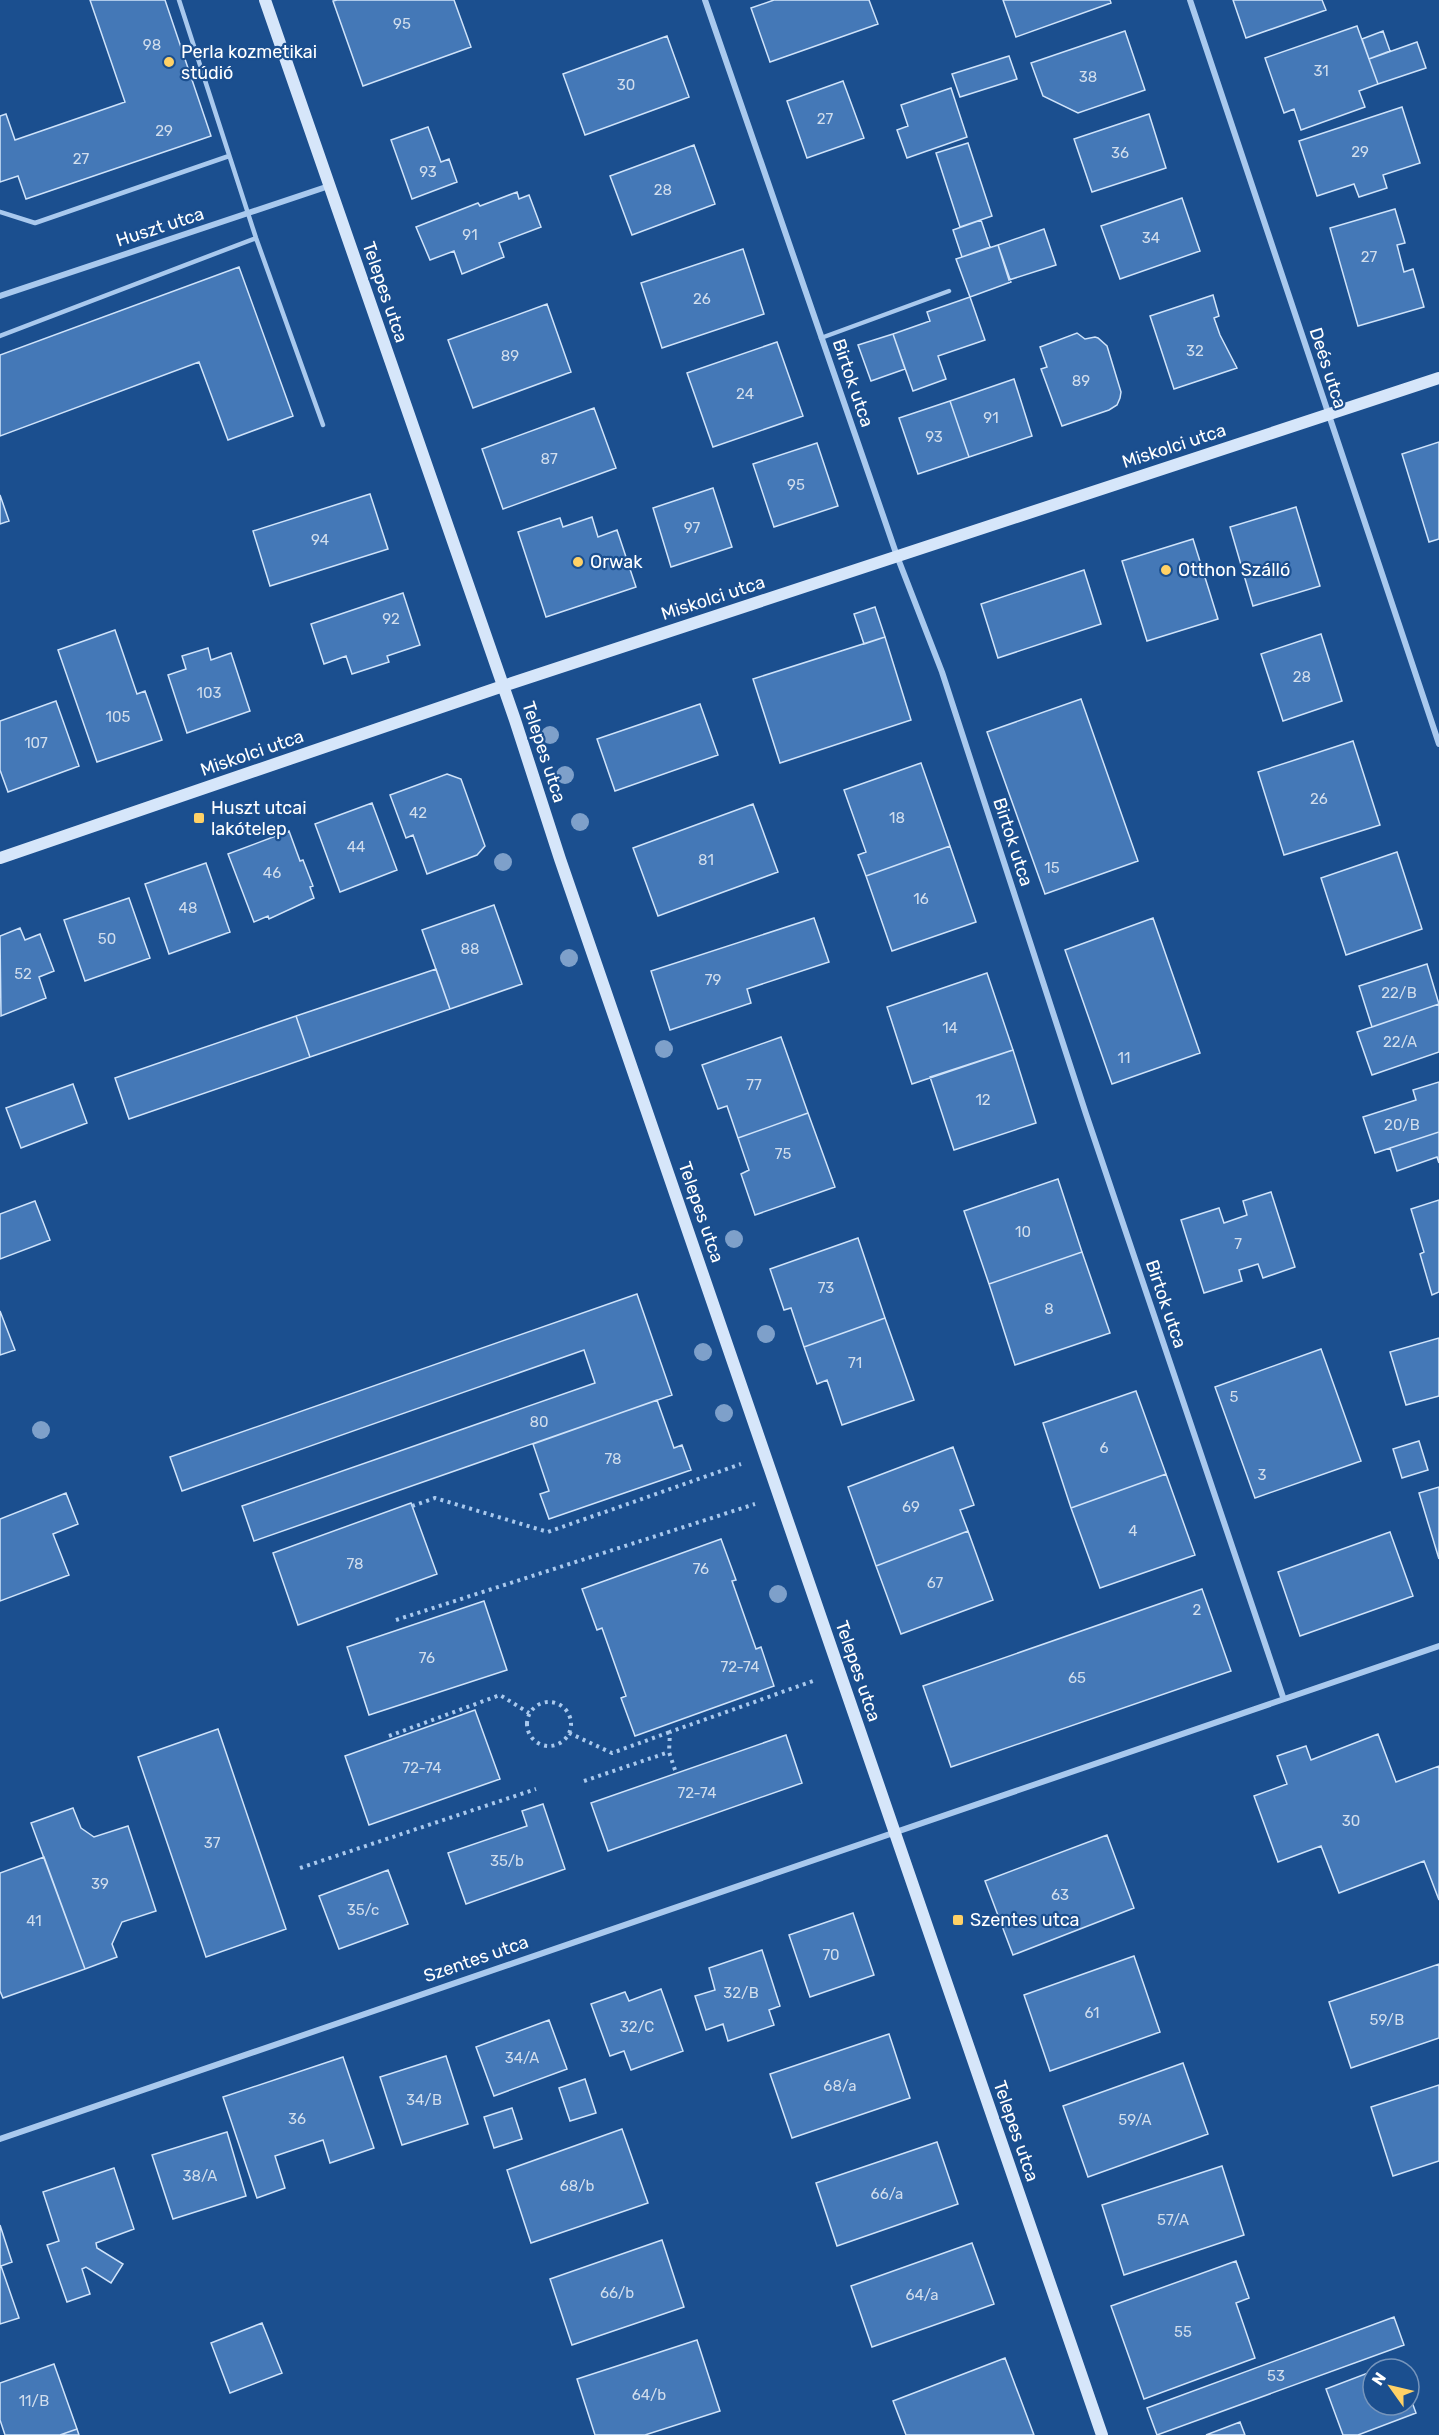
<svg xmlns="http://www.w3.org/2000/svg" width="1439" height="2435" font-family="Rubik,sans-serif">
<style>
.building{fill:#4478b7;stroke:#cfe3fa;stroke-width:1.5}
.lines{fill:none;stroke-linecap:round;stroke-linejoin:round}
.path{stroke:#a9c9ee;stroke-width:4;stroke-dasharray:3 4.5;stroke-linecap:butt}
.lane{stroke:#a9c9ee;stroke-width:4.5}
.street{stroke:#a9c9ee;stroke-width:6}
.secondary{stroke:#d6e6fa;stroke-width:12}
.tree{fill:#7ea0ca}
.poi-dot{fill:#ffd166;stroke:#1b4f8f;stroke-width:2}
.labels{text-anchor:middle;stroke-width:4.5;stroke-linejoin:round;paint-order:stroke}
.number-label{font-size:15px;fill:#d0dded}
.poi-label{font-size:18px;fill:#fff;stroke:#1b4f8f;text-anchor:start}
.street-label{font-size:18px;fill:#fff;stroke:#1b4f8f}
</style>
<rect width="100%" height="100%" fill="#1b4f8f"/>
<path class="building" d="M90 0H165L211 136 26 199 18 176 0 182V116L6 114 15 140 125 102Z
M337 0H454L471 47 363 86 333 1Z
M774 0H869L878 24 770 62 751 8Z
M1003 0H1110L1111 3 1016 37Z
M1233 0H1322L1326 10 1246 38Z
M1357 26 1378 84 1359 91 1365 107 1301 130 1294 109 1284 113 1265 58Z
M1125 31 1145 90 1078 113 1043 96 1031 63Z
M1383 31 1390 51 1369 59 1362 39Z
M667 36 689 97 585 135 563 74Z
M1417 42 1426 68 1378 84 1369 59Z
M1009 56 1017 79 960 97 952 74Z
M843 81 864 138 807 158 787 101Z
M951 88 967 137 907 158 897 130 908 126 901 105Z
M1402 107 1420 163 1383 175 1387 188 1359 197 1354 184 1317 196 1299 141Z
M1149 114 1166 168 1092 192 1074 139Z
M428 127 441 162 449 159 457 182 412 199 391 140Z
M968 143 992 216 960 227 936 153Z
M694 145 715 204 632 235 610 176Z
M517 192 519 199 529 195 541 227 499 243 504 257 462 274 454 251 430 260 416 227 478 203 480 206Z
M1182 198 1200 251 1120 279 1101 226Z
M1395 209 1405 243 1397 245 1404 272 1413 269 1424 307 1358 326 1330 228Z
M981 220 990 247 962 257 953 230Z
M1044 229 1056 265 1009 280 998 245Z
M998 245 1011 282 970 297 956 259Z
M743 249 764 314 662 348 641 283Z
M239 267 293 416 228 440 199 362 0 436V355Z
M1213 295 1219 316 1214 318 1220 335 1237 368 1174 389 1150 316Z
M970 297 985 340 938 356 946 379 913 391 893 334 930 321 927 312Z
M547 304 571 372 473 408 448 340Z
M1077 333 1085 339 1095 337 1098 338 1107 346 1121 392 1120 398 1117 405 1109 410 1062 426 1041 369 1047 367 1040 347Z
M893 334 905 369 871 381 858 345Z
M777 342 803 416 713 447 687 373Z
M1014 379 1032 436 969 457 950 401Z
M950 401 969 457 918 474 899 418Z
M594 408 616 468 503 509 482 449Z
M1439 442V539L1429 542 1402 454Z
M817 443 838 506 774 527 753 464Z
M713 488 732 547 671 567 653 508Z
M370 494 388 549 270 586 253 531Z
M0 495 9 521 0 524Z
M1296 507 1320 586 1253 606 1230 527Z
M592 517 598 537 617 530 636 587 546 617 518 532 560 518 563 527Z
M1193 539 1218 619 1147 641 1122 561Z
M1084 570 1101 624 998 658 981 604Z
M403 593 420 645 387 656 389 662 352 674 346 656 324 664 311 624Z
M875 607 885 637 864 644 854 614Z
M115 630 137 694 145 691 162 740 97 762 58 650Z
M1321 634 1342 701 1283 721 1261 654Z
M885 637 911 720 780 763 753 679Z
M208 648 211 660 231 653 250 711 187 733 168 675 186 669 182 656Z
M1081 699 1138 861 1045 894 987 732Z
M56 701 79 766 8 792 0 770V721Z
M700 704 718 755 615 791 597 739Z
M1353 741 1380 825 1284 855 1258 772Z
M921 763 950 846 866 876 858 855 866 852 844 790Z
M447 774 461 779 485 846 477 855 427 874 413 835 406 838 390 795Z
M372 803 397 870 340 892 315 824Z
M753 804 778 872 658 916 633 848Z
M289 831 300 861 303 860 313 886 310 887 314 898 269 919 268 916 254 922 228 854Z
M950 846 976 922 892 951 866 876Z
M1397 852 1422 929 1346 955 1321 878Z
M206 863 230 932 169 954 145 884Z
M129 898 150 958 85 981 64 920Z
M494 905 522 984 450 1009 422 930Z
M814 918 829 962 747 989 751 1003 670 1030 651 971Z
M1153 918 1200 1053 1112 1084 1065 950Z
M20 928 25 940 40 934 54 971 39 977 46 998 1 1016 0 936Z
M1427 964 1439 1004 1372 1027 1359 986Z
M436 969 450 1009 310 1057 296 1016Z
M987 973 1013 1050 912 1084 887 1007Z
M1439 1004V1052L1372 1075 1357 1032Z
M296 1016 310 1057 129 1119 115 1078Z
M781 1037 808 1113 738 1138 727 1106 718 1109 702 1065Z
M1013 1050 1036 1123 954 1150 930 1077Z
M1439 1082V1132L1375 1153 1363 1117 1416 1100 1413 1090Z
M73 1084 87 1123 21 1148 6 1108Z
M808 1113 835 1187 755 1215 741 1174 749 1170 738 1138Z
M1439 1132V1163L1437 1157 1397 1171 1390 1148Z
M1058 1179 1082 1252 989 1284 964 1211Z
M1271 1192 1295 1267 1263 1278 1258 1264 1239 1270 1242 1281 1204 1293 1181 1220 1219 1208 1224 1223 1247 1215 1243 1201Z
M1439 1200V1292L1432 1295 1420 1254 1424 1252 1411 1209Z
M35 1201 50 1240 0 1259V1214Z
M858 1238 885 1318 804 1347 791 1308 784 1310 770 1269Z
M1082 1252 1110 1333 1015 1365 989 1284Z
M637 1294 672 1395 254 1541 242 1506 595 1383 584 1350 182 1491 170 1457Z
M0 1311 15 1350 0 1355Z
M885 1318 914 1400 842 1425 827 1380 817 1384 804 1347Z
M1439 1338V1396L1406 1405 1390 1352Z
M1321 1349 1361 1461 1255 1498 1215 1387Z
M1136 1391 1166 1474 1071 1508 1043 1423Z
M657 1400 674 1448 682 1445 691 1470 549 1519 540 1494 549 1491 533 1444Z
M1419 1441 1428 1470 1402 1478 1393 1449Z
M953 1447 974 1505 960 1510 968 1531 876 1566 848 1487Z
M1166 1474 1195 1555 1100 1588 1071 1508Z
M1439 1487V1559L1419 1493Z
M66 1493 78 1524 53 1534 69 1575 0 1601V1519Z
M411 1503 437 1574 298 1625 273 1553Z
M968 1531 993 1600 901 1634 876 1566Z
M1390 1532 1413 1596 1300 1636 1278 1572Z
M721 1539 736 1580 732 1581 756 1649 761 1647 774 1686 635 1736 621 1698 626 1696 602 1628 597 1630 582 1589Z
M1202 1589 1231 1671 951 1767 923 1686Z
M484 1601 507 1670 369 1715 347 1647Z
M475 1710 500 1779 369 1825 345 1756Z
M218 1729 286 1929 206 1957 138 1757Z
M1378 1734 1396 1782 1439 1766V1900L1424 1861 1339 1893 1321 1846 1278 1862 1254 1796 1287 1784 1277 1756 1306 1746 1311 1760Z
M786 1735 802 1783 608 1851 591 1803Z
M543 1804 565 1869 466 1904 448 1853 527 1826 522 1811Z
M73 1808 81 1828 94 1837 128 1826 156 1911 122 1922 112 1944 117 1957 85 1969 31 1823Z
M1107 1835 1134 1908 1013 1955 985 1881Z
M44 1857 85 1969 3 1998 0 1991V1873Z
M388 1870 408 1924 339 1949 319 1896Z
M853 1913 874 1975 810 1997 789 1935Z
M762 1950 780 2006 769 2010 774 2025 728 2041 723 2024 706 2030 695 1996 715 1990 709 1968Z
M1134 1956 1160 2032 1050 2071 1024 1995Z
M1439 1964V2038L1351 2068 1329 2002Z
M661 1989 683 2051 631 2070 624 2051 610 2056 591 2004 625 1992 629 2001Z
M549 2020 567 2069 494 2096 476 2047Z
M889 2034 910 2098 792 2138 770 2074Z
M446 2056 468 2124 402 2145 380 2077Z
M343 2057 374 2148 330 2163 323 2140 275 2156 285 2188 257 2198 223 2097Z
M1183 2063 1208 2134 1088 2177 1063 2106Z
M585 2079 596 2113 570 2121 559 2088Z
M1439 2085V2161L1393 2176 1371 2107Z
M512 2108 522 2139 494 2148 484 2117Z
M622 2129 648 2203 531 2243 507 2170Z
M227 2132 246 2196 173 2219 152 2155Z
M937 2142 958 2204 837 2246 816 2183Z
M1222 2166 1244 2235 1124 2275 1102 2205Z
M114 2168 134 2229 96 2243 97 2248 123 2264 111 2283 86 2267 82 2269 90 2294 67 2302 47 2245 59 2241 43 2192Z
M0 2225 12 2262 1 2266 19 2318 0 2324Z
M662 2240 684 2307 572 2345 550 2279Z
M972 2243 994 2304 872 2347 851 2286Z
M1236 2261 1249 2298 1236 2303 1255 2358 1144 2399 1111 2306Z
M1394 2317 1404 2345 1157 2435 1147 2408Z
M262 2323 282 2373 230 2393 211 2343Z
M697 2340 720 2411 645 2435H595L577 2379Z
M1005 2358 1034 2435H906L893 2401Z
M1397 2362 1400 2369H1379Z
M54 2364 77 2429 60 2435H5L0 2420V2383Z
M1373 2371V2405H1409V2394L1416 2413 1358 2435H1343L1326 2389Z
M1240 2422 1245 2435H1206Z
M77 2429 79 2435H60Z"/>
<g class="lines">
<path class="path" d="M412 1506 435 1498 548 1532 741 1464
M396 1620 755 1504
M527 1724a22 22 0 1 1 44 0a22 22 0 1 1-44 0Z
M569 1733 612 1753 670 1732
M389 1736 500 1695 529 1713
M675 1770 669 1752 670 1732 816 1680
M584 1781 669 1752
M300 1868 536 1789"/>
<path class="lane" d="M179 0 256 238 323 425
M0 212 35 223 229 156
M0 336 256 238
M821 338 949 291"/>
<path class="street" d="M705 0 897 556 942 672 1086 1114 1283 1697
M1190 0 1439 744
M0 296 329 186
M0 2139 1439 1646"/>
<path class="secondary" d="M265 0 515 720 560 859 1102 2435
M0 858 503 686 1439 378"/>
</g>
<g class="tree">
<circle cx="550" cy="735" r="9"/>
<circle cx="565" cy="775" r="9"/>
<circle cx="580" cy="822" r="9"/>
<circle cx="503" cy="862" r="9"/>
<circle cx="569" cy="958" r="9"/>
<circle cx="664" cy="1049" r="9"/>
<circle cx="734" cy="1239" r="9"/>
<circle cx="766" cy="1334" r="9"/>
<circle cx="703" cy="1352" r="9"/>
<circle cx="724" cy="1413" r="9"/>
<circle cx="41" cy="1430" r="9"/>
<circle cx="778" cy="1594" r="9"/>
</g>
<g class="poi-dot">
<circle cx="169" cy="62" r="6"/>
<circle cx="578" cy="562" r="6"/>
<circle cx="1166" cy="570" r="6"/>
<rect x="193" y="812" width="12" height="12" rx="3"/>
<rect x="952" y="1914" width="12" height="12" rx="3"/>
</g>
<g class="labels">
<g class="number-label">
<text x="402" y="29">95</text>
<text x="152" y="50">98</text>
<text x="1321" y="76">31</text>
<text x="1088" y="82">38</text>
<text x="626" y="90">30</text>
<text x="825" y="124">27</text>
<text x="164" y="136">29</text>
<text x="1360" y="157">29</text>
<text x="1120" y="158">36</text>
<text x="81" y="164">27</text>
<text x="428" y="177">93</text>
<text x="663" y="195">28</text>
<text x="470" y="240">91</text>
<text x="1151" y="243">34</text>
<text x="1369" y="262">27</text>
<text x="702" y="304">26</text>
<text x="1195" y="356">32</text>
<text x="510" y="361">89</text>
<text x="1081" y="386">89</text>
<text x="745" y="399">24</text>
<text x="991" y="423">91</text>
<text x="934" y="442">93</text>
<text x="549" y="464">87</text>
<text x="796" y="490">95</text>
<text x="692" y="533">97</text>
<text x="320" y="545">94</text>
<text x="391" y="624">92</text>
<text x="1302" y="682">28</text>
<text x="209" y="698">103</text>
<text x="118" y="722">105</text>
<text x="36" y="748">107</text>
<text x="1319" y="804">26</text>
<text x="418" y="818">42</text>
<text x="897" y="823">18</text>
<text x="356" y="852">44</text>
<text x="706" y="865">81</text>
<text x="1052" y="873">15</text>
<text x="272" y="878">46</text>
<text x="921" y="904">16</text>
<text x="188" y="913">48</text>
<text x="107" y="944">50</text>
<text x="470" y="954">88</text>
<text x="23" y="979">52</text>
<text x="713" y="985">79</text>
<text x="1399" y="998">22/B</text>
<text x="950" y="1033">14</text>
<text x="1400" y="1047">22/A</text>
<text x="1124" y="1063">11</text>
<text x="754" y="1090">77</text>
<text x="983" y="1105">12</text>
<text x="1402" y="1130">20/B</text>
<text x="783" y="1159">75</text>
<text x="1023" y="1237">10</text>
<text x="1238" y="1249">7</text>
<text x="826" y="1293">73</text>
<text x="1049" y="1314">8</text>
<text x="855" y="1368">71</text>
<text x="1234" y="1402">5</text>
<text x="539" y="1427">80</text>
<text x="1104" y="1453">6</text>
<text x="613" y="1464">78</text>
<text x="1262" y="1480">3</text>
<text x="911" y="1512">69</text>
<text x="1133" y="1536">4</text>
<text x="355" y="1569">78</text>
<text x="701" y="1574">76</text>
<text x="935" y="1588">67</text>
<text x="1197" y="1615">2</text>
<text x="427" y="1663">76</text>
<text x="740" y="1672">72-74</text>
<text x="1077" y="1683">65</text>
<text x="422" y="1773">72-74</text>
<text x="697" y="1798">72-74</text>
<text x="1351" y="1826">30</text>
<text x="212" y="1848">37</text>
<text x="507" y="1866">35/b</text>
<text x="100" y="1889">39</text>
<text x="1060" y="1900">63</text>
<text x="363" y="1915">35/c</text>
<text x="34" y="1926">41</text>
<text x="831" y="1960">70</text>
<text x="741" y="1998">32/B</text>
<text x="1092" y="2018">61</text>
<text x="1387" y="2025">59/B</text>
<text x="637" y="2032">32/C</text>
<text x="522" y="2063">34/A</text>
<text x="840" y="2091">68/a</text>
<text x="424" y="2105">34/B</text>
<text x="297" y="2124">36</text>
<text x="1135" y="2125">59/A</text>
<text x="200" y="2181">38/A</text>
<text x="577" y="2191">68/b</text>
<text x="887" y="2199">66/a</text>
<text x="1173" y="2225">57/A</text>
<text x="617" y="2298">66/b</text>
<text x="922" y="2300">64/a</text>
<text x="1183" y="2337">55</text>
<text x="1276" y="2381">53</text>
<text x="649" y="2400">64/b</text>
<text x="34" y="2406">11/B</text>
</g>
<g class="poi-label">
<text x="181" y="58">Perla kozmetikai<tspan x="181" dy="21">stúdió</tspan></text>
<text x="590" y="568">Orwak</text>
<text x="1178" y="576">Otthon Szálló</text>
<text x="211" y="814">Huszt utcai<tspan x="211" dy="21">lakótelep</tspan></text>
<text x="970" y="1926">Szentes utca</text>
</g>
<g class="street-label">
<text transform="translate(160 227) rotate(-18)" y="6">Huszt utca</text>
<text transform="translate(385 292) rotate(71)" y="6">Telepes utca</text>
<text transform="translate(1328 368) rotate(72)" y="6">Deés utca</text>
<text transform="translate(853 383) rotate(71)" y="6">Birtok utca</text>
<text transform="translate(1174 446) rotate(-18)" y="6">Miskolci utca</text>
<text transform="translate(713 598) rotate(-18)" y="6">Miskolci utca</text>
<text transform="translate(544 752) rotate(72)" y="6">Telepes utca</text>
<text transform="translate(252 753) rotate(-19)" y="6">Miskolci utca</text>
<text transform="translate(1013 842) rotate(72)" y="6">Birtok utca</text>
<text transform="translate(701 1212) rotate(71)" y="6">Telepes utca</text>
<text transform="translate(1166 1304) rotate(71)" y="6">Birtok utca</text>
<text transform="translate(858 1671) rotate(71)" y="6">Telepes utca</text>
<text transform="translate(476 1959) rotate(-19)" y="6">Szentes utca</text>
<text transform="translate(1016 2131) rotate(71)" y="6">Telepes utca</text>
</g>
</g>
<g transform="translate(1391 2387) rotate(304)"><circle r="28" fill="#1b4f8f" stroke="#7695bc" stroke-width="1.5"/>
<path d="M0-4.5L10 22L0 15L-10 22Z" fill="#ffd166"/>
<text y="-9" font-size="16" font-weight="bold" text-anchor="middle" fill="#ffffff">N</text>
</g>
</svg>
